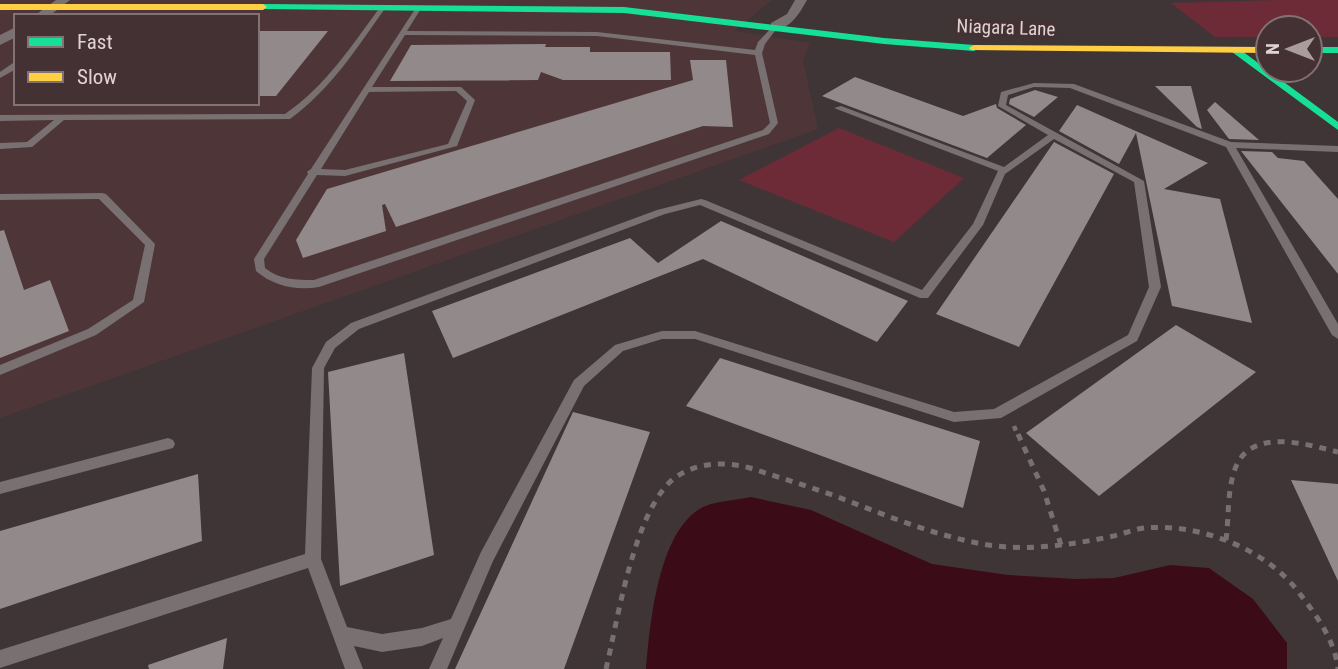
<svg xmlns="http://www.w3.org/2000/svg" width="1338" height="669" font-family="'Roboto Condensed',sans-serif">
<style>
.built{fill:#4e3638;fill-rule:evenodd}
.green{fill:#6d2b37}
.water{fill:#3b0c17}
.building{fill:#92898a}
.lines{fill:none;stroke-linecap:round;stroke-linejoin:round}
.path-far1{stroke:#777071;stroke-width:4.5;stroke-dasharray:5 5;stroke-linecap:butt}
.path{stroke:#777071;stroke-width:5;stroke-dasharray:7 7;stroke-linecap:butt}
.lane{fill:#797071;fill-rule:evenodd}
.street{fill:#797071;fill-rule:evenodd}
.fast{fill:#16e098;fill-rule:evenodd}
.slow{fill:#ffcf43;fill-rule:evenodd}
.labels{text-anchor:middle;stroke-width:7;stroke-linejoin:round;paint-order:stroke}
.far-street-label{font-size:19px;fill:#e0d3d4;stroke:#443133}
</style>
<rect width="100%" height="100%" fill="#403536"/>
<path class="built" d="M0 0H772L734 31 810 43 803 61 818 129 0 418ZM16 16H257V103H16Z"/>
<path class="green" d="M1282 0H1338V37H1310V28H1268V37H1215L1171 3Z
M839 128 964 178 894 242 739 180Z"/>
<path class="water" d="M751 497 811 510 932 564 1008 575 1075 579 1114 578 1170 565 1209 568 1253 599 1287 643V669H646C650 624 658 530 703 507 716 501 737 500 751 497Z"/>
<path class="building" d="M257 31H328L276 96H257Z
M546 44 545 47H590V52H670L671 80H563L541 72 538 80 390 81 411 45Z
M690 60H726L733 127 703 126 396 227 385 204 382 205 386 231 303 258 296 240 327 189 693 80Z
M855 77 963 116 996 104 997 108 1026 125 987 158 822 96Z
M1155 86H1191L1202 129 1197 127Z
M1035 90 1058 97 1034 117 1009 104 1010 99Z
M1215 102 1259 140 1229 139 1207 110Z
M1077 105 1208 163 1164 189 1220 199 1252 323 1172 306 1136 133 1119 164 1059 131Z
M1054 142 1114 174 1019 347 936 314Z
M1241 151 1272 152 1278 158 1304 161 1338 199V274Z
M721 221 908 301 877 342 703 259 453 358 432 311 630 238 658 263Z
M4 230 24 290 50 280 69 331 0 358V231Z
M1176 325 1256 372 1099 496 1026 433Z
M404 353 434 555 340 586 328 372Z
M720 358 980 441 963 508 686 406Z
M573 412 650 432 564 669H455Z
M198 474 202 541 0 609V531Z
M1291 480 1338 484V581Z
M227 638 223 669H149L148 665Z"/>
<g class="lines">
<path class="path-far1" d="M1014 426 1018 436"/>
<path class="path" d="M1018 434 1044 491 1061 545
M1226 540C1229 517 1227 491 1235 469 1250 427 1306 444 1338 452
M606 669C618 618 632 526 666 486 686 463 722 460 750 468 784 479 818 489 851 502 895 519 940 537 988 545 1028 551 1069 545 1109 537 1121 535 1133 529 1145 528 1200 523 1267 549 1300 594 1317 616 1335 641 1338 669"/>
<path class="lane" d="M381 6 386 7C357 48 331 89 290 119L64 120 32 147 0 149V143L27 142 54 120 0 121V115L285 114C326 86 352 45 381 6Z
M417 6 422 7 407 31 597 32 755 50 758 42 774 25H778V27L765 44 762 53 778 123 769 134 319 287C297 291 273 286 256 271L254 259 308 174 307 172 311 169ZM405 35 597 36 755 55 770 123 763 130 314 280C296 280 280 280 265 268L264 259 317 175 345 176 457 146 475 100 461 87H372ZM456 91 467 101 448 144 345 170 321 169 369 92Z
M13 63H16V69L0 78V72Z
M1034 83 1074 84 1231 142 1338 146V152L1236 148 1338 324V339L1332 335 1226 147 1070 88 1034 87 1008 95 1006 105 1144 181 1161 287 1137 341 1001 418 954 422 695 339H662L623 351 584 386 493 561 447 669H429L443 638 422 646 382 652 354 646 363 669H345L308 568 0 668V650L305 554 312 368 326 342 351 323 657 210 701 199 705 200 922 290 973 224 998 171 834 108 841 106 1004 167 1048 135 998 106 1001 92ZM1054 139 1134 182 1149 287 1128 335 994 409 954 412 695 331H662L615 345 574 380 481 552 451 619 422 628 382 634 347 627 321 559 324 368 335 348 359 329 665 214 700 205 920 298H928L983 225 1005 174Z
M102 193 106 194 155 244 144 302 96 335 0 375V365L88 329 133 300 145 245 99 199 0 200V194Z
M168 438 173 440 175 444 173 448 0 494V482Z"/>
<path class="street" d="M56 0H70L49 16H34Z
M795 0H807C799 14 790 31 771 29V23L787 14Z
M16 27V37L0 45V35Z"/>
<path class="fast" d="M263 4 624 7 884 38 974 45 979 48 974 51 884 44 624 13 260 9 259 7Z
M1310 47H1338V53H1310Z
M1232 48H1238L1338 122V130L1232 52Z"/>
<path class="slow" d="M0 4H263L267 7 263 10H0Z
M974 45 1268 47V53L971 50 969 48Z"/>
</g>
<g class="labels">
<g class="far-street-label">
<text transform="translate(1006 27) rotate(2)" y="7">Niagara Lane</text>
</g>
</g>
<rect x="14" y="14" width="245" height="91" fill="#443133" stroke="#827273" stroke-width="2"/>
<rect x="28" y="37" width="35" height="10" fill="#16e098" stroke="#827273" stroke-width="2"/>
<text x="77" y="49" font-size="21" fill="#e0d3d4">Fast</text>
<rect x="28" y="72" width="35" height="10" fill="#ffcf43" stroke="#827273" stroke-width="2"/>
<text x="77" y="84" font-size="21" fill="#e0d3d4">Slow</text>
<g transform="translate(1289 49) rotate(270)"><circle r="33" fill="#443133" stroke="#827273" stroke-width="2"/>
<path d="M0-5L12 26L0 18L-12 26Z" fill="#a89c9d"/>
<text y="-10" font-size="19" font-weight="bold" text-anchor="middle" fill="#e0d3d4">N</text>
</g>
</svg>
